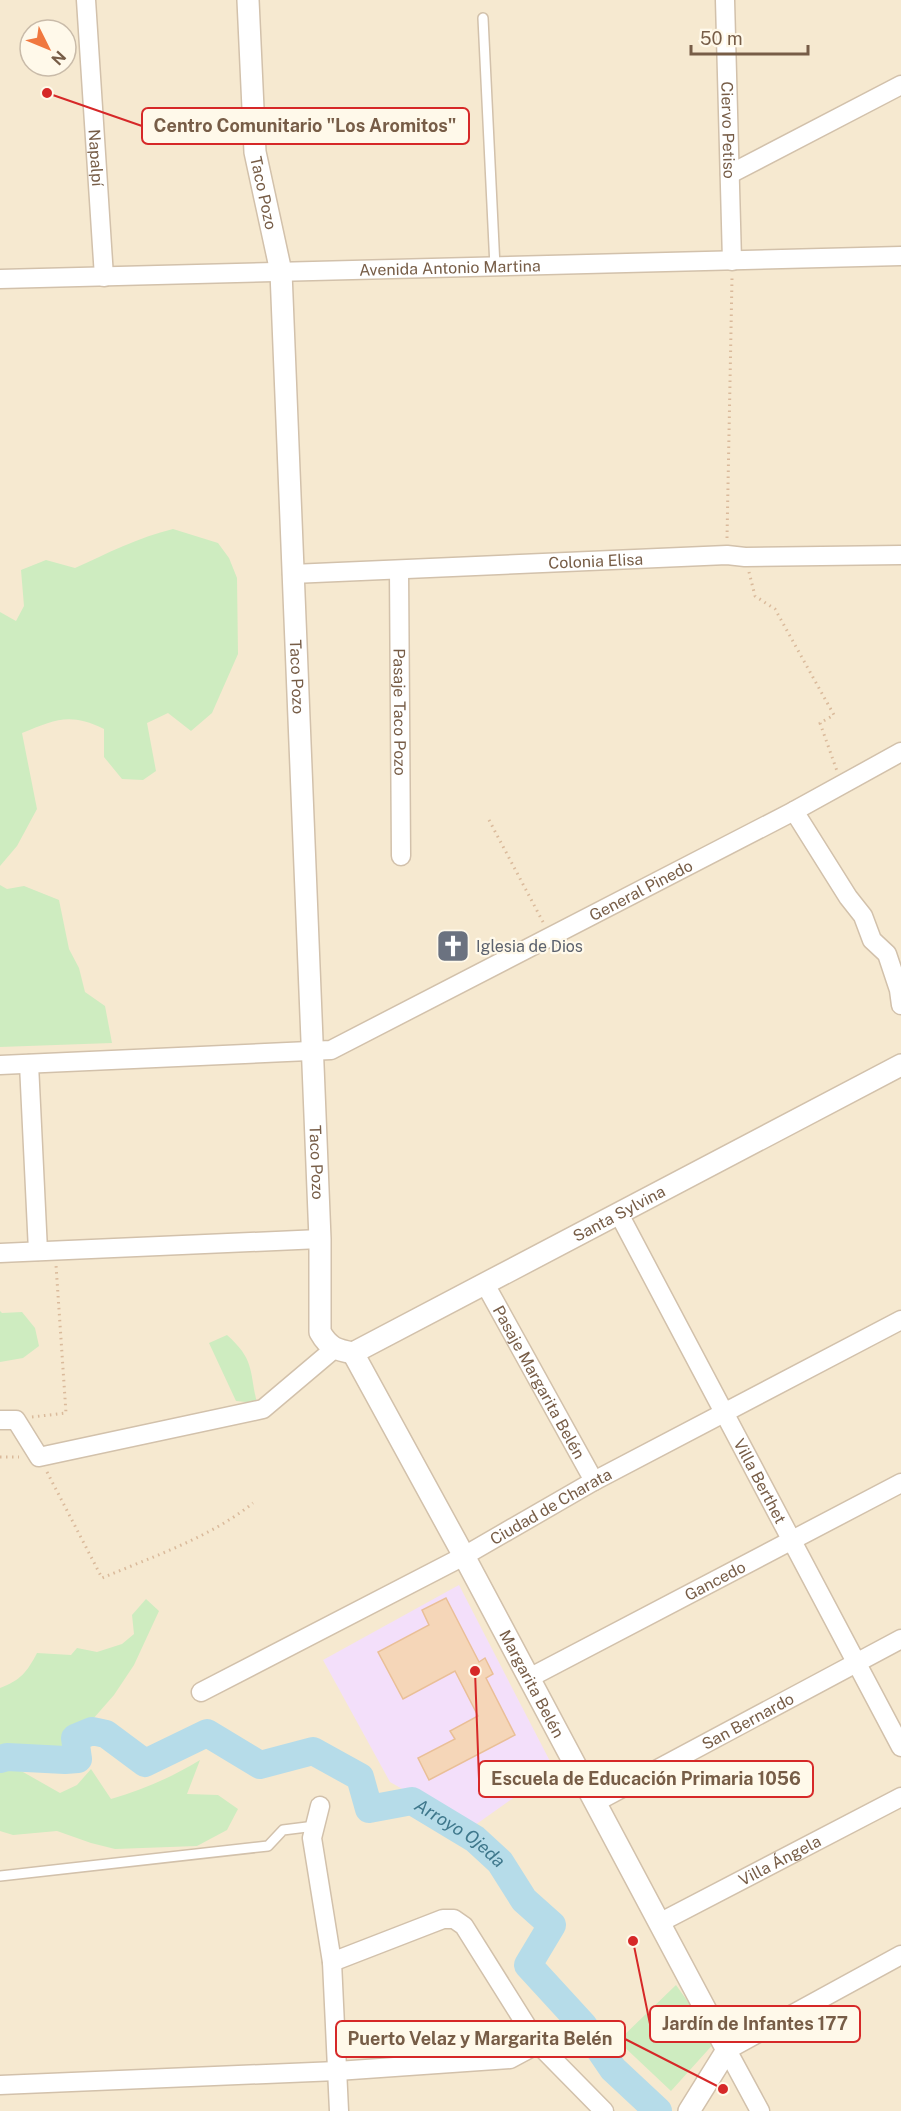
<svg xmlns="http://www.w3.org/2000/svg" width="901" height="2111" font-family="'Public Sans',sans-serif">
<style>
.residential{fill:#f6e9d0;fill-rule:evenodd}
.education{fill:#f3dffa}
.green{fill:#ceecc0}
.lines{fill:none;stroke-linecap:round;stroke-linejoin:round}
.river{stroke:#b6dce9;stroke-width:28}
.building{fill:#f5d6b8;stroke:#e9bf97;stroke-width:1.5}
.service-casing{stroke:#d2c1ab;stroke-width:12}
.minor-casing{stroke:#d2c1ab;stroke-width:21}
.tertiary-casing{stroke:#d2c1ab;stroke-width:24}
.path{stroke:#daba9b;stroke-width:3;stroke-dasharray:1.5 4.5;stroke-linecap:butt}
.service{stroke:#fff;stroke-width:9}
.minor{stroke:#fff;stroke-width:18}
.tertiary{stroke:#fff;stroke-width:21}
.labels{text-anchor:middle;stroke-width:4.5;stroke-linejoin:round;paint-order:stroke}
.street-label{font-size:16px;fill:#775d47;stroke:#fff9ea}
.worship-label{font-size:16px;fill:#5b616d;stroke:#fff9ea;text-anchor:start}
.water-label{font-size:18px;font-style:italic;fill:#3f788c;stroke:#fff9ea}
.leader{fill:none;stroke:#d62828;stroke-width:2}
.callout-dot{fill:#d62828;stroke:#fff9ea;stroke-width:2}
.callout{fill:#fff9ea;stroke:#d62828;stroke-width:2}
.callout-label{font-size:18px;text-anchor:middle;font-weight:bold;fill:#775d47}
</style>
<rect width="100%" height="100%" fill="#fef6e2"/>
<path class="residential" d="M0 0H901V2111H0ZM30 30H66V66H30Z"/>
<path class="education" d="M459 1585 554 1769 471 1828 390 1782 323 1660Z"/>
<path class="green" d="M173 529 218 543 229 558 237 578 238 654 212 713 191 731 168 713 147 723 156 771 143 780 122 779 104 757V729C69 712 55 720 22 733L37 809 17 846 0 866V612L16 621 24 606 21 570 46 560 75 568C106 554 139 537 173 529Z
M0 885 7 889 24 886 59 900 69 949 79 968 85 992 105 1006 112 1043 0 1047Z
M0 1311 2 1313 22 1312 35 1328 39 1346 23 1358 0 1362Z
M227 1335C255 1360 249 1370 257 1403L236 1401 209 1343Z
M146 1599 159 1611 134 1665 114 1695 86 1727 69 1736 62 1754H52L15 1744 0 1750V1688C21 1680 27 1672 37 1653L71 1655 77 1648 97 1652 122 1644 134 1634 132 1615Z
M200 1760 187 1794 218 1795 238 1809 227 1830 197 1846 115 1849 91 1843 57 1831 13 1835 0 1831V1767L3 1765 23 1772 60 1793 77 1785 91 1769 111 1799C143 1790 172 1777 200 1760Z
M676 1985 716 2041 671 2091 618 2041Z"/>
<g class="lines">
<path class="river" id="s1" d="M0 1759 7 1757 65 1760 78 1759 75 1738 92 1731 106 1734 145 1763 207 1733 260 1765 313 1751 360 1777 369 1809 412 1801 475 1839 500 1862 524 1900 552 1925 528 1965 583 2025 613 2069 658 2111"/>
</g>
<path class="building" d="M446 1598 479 1662 485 1658 493 1674 486 1678 515 1735 429 1780 418 1758 455 1739 450 1731 478 1716 455 1671 403 1699 378 1652 429 1625 422 1610Z"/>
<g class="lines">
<g class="service-casing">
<path id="service" d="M483 18 495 267
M0 1876 268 1846 283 1830 315 1826"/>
</g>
<g class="minor-casing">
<g id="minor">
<path id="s2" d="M86 0 104 277"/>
<path id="s3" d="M725 0 732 261"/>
<path d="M730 174 901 85"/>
<path id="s4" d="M0 279 901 256"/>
<path id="s5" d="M399 570 401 856"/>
<path id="s6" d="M292 574 727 555 745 557 901 555"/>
<path d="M794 811 848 897 863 916 872 940 887 954 899 990 901 1005"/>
<path d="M29 1064 38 1251"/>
<path id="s7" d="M0 1065 331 1050 794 811 901 752"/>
<path id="s8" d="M619 1214 901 1747"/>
<path d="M0 1253 320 1239"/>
<path id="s9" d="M485 1284 594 1481"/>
<path d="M0 1420H16L39 1457 263 1409 334 1349"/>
<path id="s10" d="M529 1678 901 1483"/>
<path id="s11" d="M201 1692 464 1556 594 1481 901 1320"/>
<path id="s12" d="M596 1802 901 1639"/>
<path d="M320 1806 312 1838 332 1962 339 2111"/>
<path id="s13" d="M659 1923 901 1797"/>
<path d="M332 1962 443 1919H454L464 1926 538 2044 604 2111"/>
<path d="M0 2085 337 2071 510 2059 538 2044"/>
<path d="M760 2111 727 2050 901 1955"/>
</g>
</g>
<g class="tertiary-casing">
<g id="tertiary">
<path id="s14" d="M248 0 255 152 281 272 320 1239V1332C329 1348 337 1350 353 1353L901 1065"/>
<path id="s15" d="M353 1353 464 1556 727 2050 689 2111"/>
</g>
</g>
<path class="path" d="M727 538 732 278
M749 572 755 596 775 609 834 715 820 723 837 771
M489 820 543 922
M32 1417 66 1413 56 1265
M0 1457H19
M47 1472 102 1578C152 1557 211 1537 253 1503"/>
<use href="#service" class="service"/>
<use href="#minor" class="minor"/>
<use href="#tertiary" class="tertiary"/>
</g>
<defs>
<g id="church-square" transform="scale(1.725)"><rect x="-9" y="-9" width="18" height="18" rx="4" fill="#6b7280" stroke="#fff9ea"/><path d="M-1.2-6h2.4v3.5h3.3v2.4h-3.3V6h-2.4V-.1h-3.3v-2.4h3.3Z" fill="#fff"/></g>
</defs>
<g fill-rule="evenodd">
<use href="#church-square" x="453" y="946"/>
</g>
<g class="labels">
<g class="street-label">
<text dy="6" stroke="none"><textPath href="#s3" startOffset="130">Ciervo Petiso</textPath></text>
<text dy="6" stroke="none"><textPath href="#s2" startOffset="158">Napalpí</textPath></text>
<text dy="6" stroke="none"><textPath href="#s14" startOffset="194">Taco Pozo</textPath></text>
<text dy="6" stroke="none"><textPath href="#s4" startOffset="450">Avenida Antonio Martina</textPath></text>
<text dy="6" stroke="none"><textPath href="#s6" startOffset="304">Colonia Elisa</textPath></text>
<text dy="6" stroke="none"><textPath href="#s14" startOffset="680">Taco Pozo</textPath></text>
<text dy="6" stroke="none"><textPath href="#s5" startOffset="142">Pasaje Taco Pozo</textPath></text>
<text dy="6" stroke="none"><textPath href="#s7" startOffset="680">General Pinedo</textPath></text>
<text dy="6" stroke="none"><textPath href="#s14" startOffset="1166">Taco Pozo</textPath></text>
<text dy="6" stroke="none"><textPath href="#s14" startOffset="1677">Santa Sylvina</textPath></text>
<text dy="6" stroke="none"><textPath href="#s9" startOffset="112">Pasaje Margarita Belén</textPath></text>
<text dy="6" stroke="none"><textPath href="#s8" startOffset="302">Villa Berthet</textPath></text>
<text dy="6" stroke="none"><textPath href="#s11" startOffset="396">Ciudad de Charata</textPath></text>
<text dy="6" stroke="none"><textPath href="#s10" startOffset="210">Gancedo</textPath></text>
<text dy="6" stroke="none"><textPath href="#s15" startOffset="376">Margarita Belén</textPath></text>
<text dy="6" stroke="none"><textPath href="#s12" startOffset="172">San Bernardo</textPath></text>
<text dy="6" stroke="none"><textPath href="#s13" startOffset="136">Villa Ángela</textPath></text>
</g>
<g class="worship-label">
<text x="476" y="952">Iglesia de Dios</text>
</g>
<g class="water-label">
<text dy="6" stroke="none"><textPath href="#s1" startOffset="555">Arroyo Ojeda</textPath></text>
</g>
</g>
<path class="leader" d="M47 93L142 126M475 1671L479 1779M633 1941L650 2024M723 2089L625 2039"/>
<g class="callout-dot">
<circle cx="47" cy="93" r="6"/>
<circle cx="475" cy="1671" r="6"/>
<circle cx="633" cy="1941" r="6"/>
<circle cx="723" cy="2089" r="6"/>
</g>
<g class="callout">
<rect x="142" y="108" width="327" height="36" rx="6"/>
<rect x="479" y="1761" width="334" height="36" rx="6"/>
<rect x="650" y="2006" width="210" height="36" rx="6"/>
<rect x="336" y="2021" width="289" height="36" rx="6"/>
</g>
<g class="callout-label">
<text x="305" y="132">Centro Comunitario "Los Aromitos"</text>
<text x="646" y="1785">Escuela de Educación Primaria 1056</text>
<text x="755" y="2030">Jardín de Infantes 177</text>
<text x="480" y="2045">Puerto Velaz y Margarita Belén</text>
</g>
<g transform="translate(48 48) rotate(133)"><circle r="28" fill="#fff9ea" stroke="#c9bba9" stroke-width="1.5"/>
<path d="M0-4.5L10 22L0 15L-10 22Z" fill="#f0783f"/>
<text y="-9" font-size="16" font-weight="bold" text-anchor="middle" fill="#775d47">N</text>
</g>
<path d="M691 45v9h117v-9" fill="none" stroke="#775d47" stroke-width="3"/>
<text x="700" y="45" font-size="18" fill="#775d47" stroke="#fff9ea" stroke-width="4.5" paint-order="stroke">50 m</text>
</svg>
